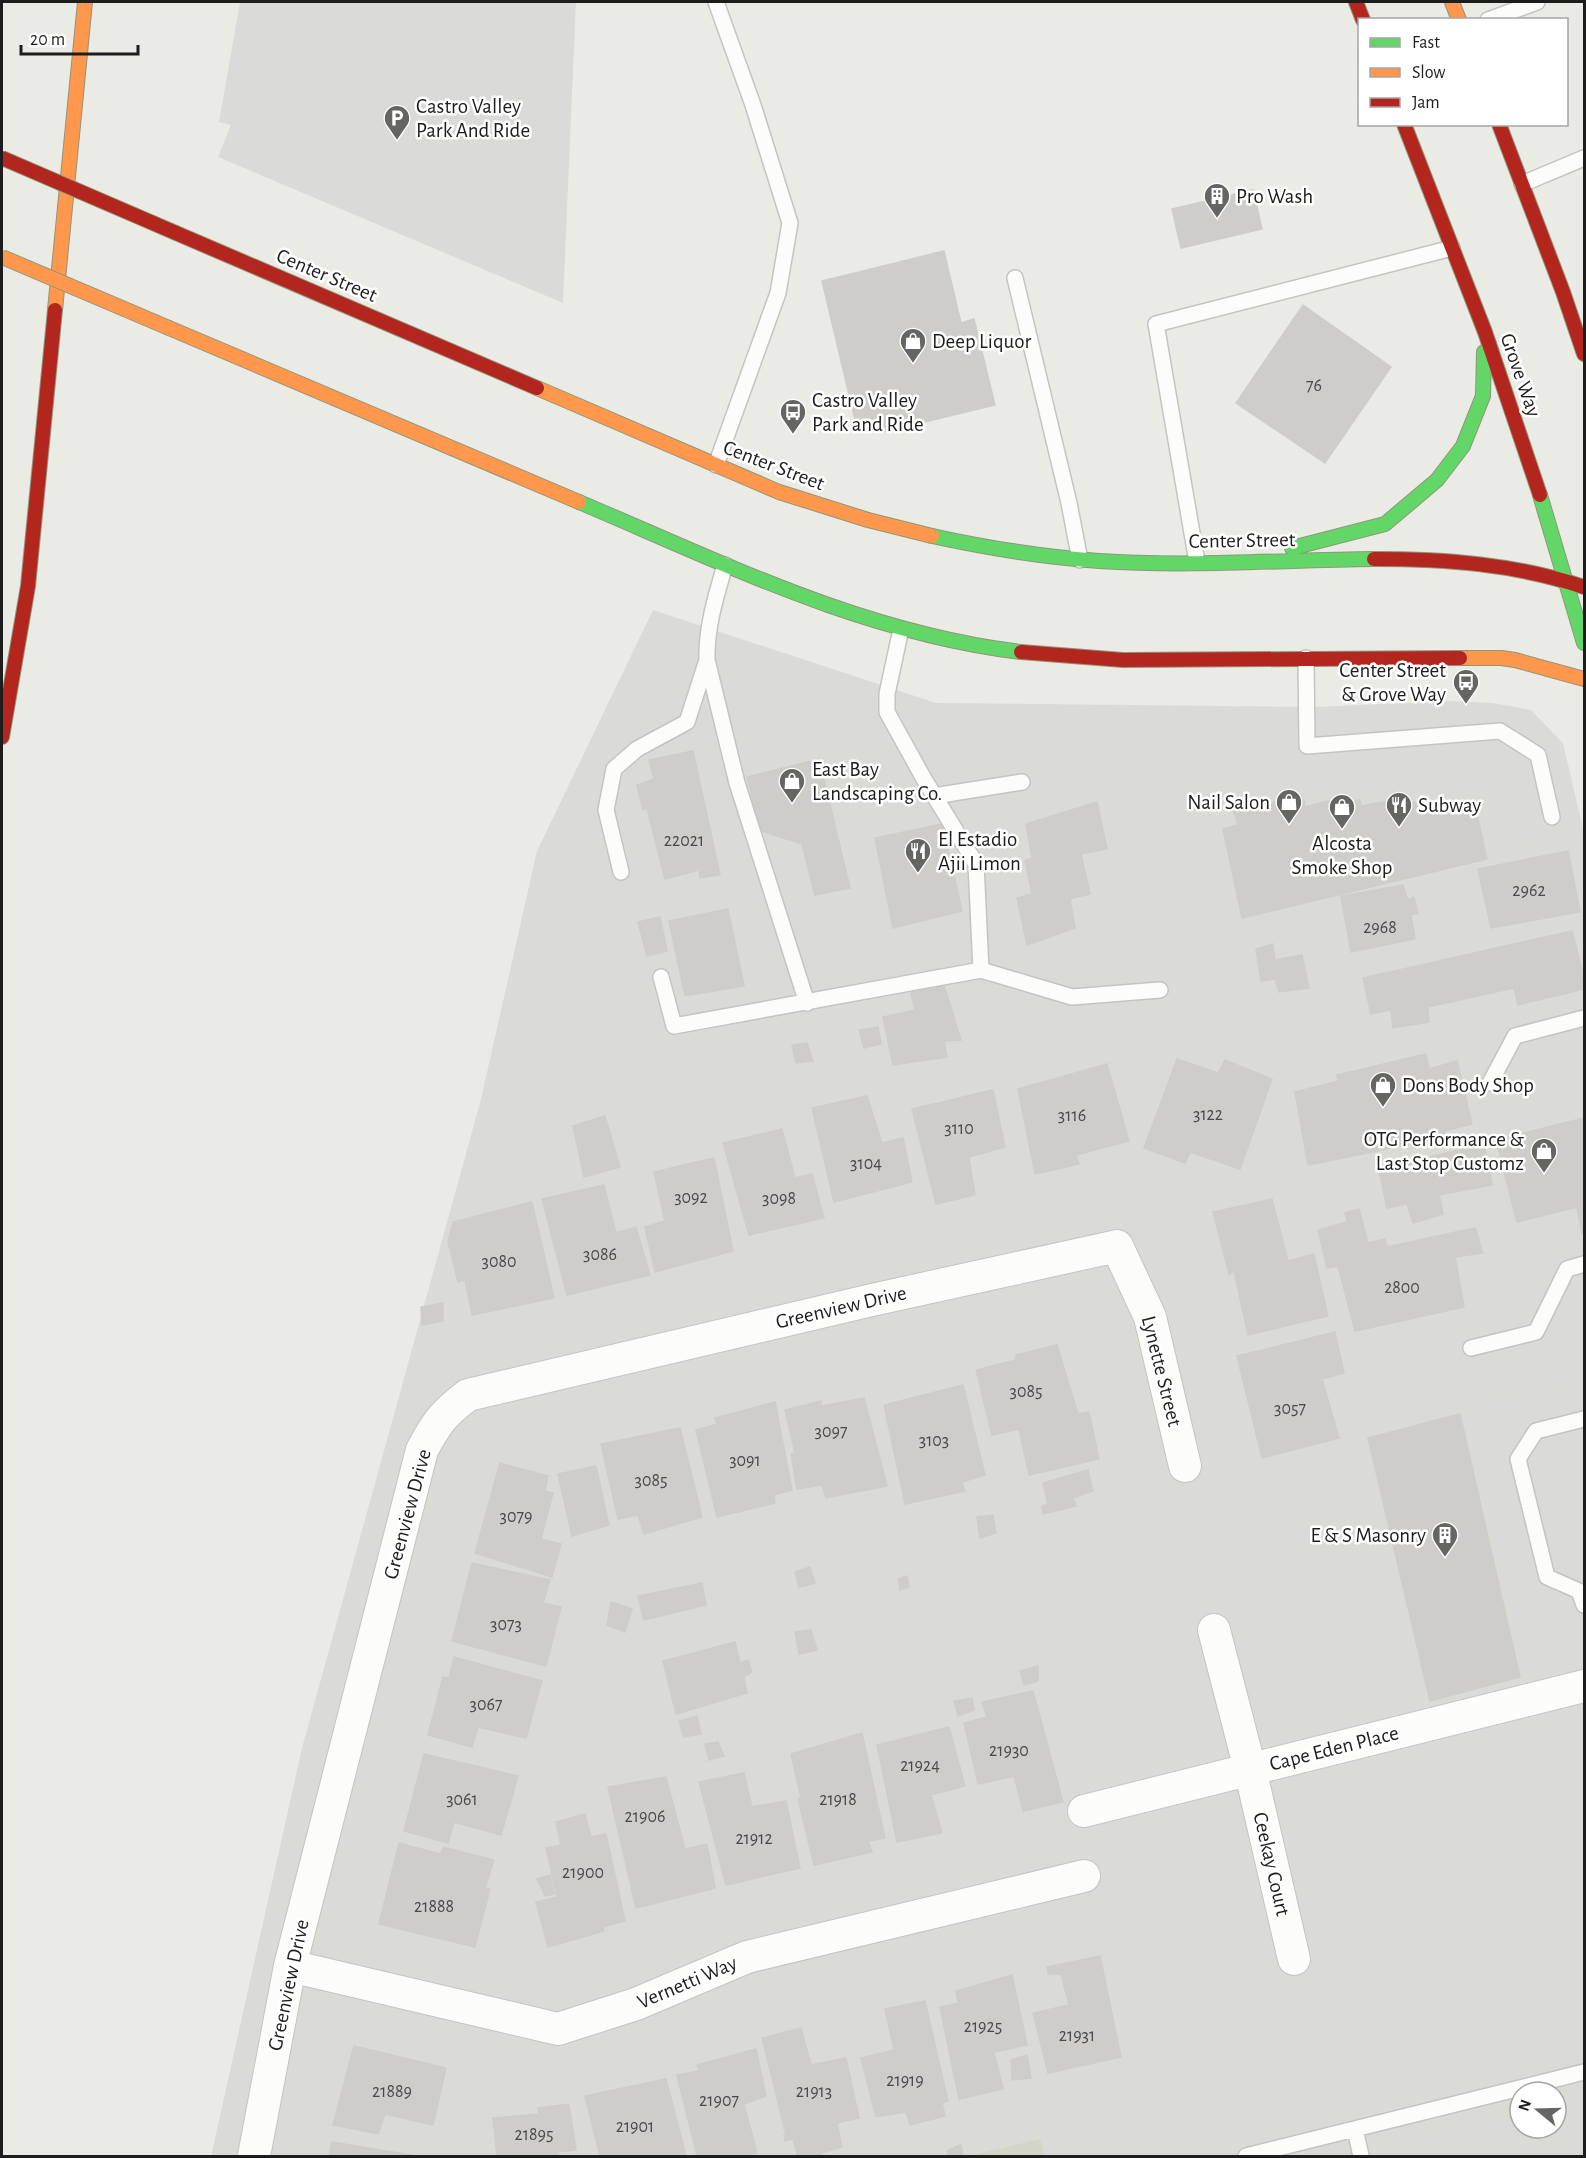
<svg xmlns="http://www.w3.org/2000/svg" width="1586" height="2158" font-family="'Alegreya Sans',sans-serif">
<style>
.residential{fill:#dadad7;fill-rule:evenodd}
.construction{fill:#d3d5c7}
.parking{fill:#dadad8}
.building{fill:#cecdc9;stroke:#cecdc7;stroke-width:1.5}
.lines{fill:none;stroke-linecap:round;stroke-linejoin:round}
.lane-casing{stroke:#c4c4c2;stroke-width:18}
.street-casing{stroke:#c4c4c2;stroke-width:34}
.fast-casing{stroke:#8f967e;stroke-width:16}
.slow-casing{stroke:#8f967e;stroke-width:16}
.jam-casing{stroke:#8f967e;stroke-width:16}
.lane{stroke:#fcfcfb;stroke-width:15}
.street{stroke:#fcfcfb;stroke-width:32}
.fast{stroke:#63d668;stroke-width:14}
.slow{stroke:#ff974d;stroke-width:14}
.jam{stroke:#b3261e;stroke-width:14}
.slow-bridge-casing{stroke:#8f967e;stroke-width:16;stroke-linecap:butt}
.jam-bridge-casing{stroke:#8f967e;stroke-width:16;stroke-linecap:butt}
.slow-bridge{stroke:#ff974d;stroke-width:14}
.jam-bridge{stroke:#b3261e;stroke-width:14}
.labels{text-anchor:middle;stroke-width:5;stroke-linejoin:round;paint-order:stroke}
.number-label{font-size:18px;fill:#494948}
.poi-label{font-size:21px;fill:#1d1d1d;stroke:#fff;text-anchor:start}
.street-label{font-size:21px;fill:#1d1d1d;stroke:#fff}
</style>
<rect width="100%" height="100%" fill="#ebebe6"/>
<path class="residential" d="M653 610 936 703 1315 707 1451 701 1493 703 1531 710 1563 743 1584 833V2156H211L302 1748 481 1099 537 851ZM1520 2092H1556V2128H1520Z"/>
<path class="construction" d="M1040 2139 1044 2156H970Z"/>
<path class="parking" d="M240 2H576L563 303 218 157 231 125 219 122Z
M1395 720 1528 738 1545 833 1499 845 1489 790 1252 792 1249 750H1219L1215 721Z
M1584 1024V1108L1484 1136 1474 1106 1466 1061 1521 1040Z
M1584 1305V1376L1560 1382 1545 1314Z
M1584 1385V1405L1581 1407 1584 1421V1658L1524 1672 1512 1611 1465 1414Z
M1520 2115V2128H1536L1543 2145 1503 2156H1433L1430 2137Z"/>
<path class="building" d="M1253 190 1262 229 1181 248 1172 209Z
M944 251 961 323 974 319 995 405 883 432 880 418 856 424 822 281Z
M1303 305 1391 367 1325 463 1236 403Z
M693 751 720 875 700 878 699 870 665 879 647 808 643 810 637 785 654 779 649 760Z
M819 759 850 888 815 895 802 844 761 831 747 777Z
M1442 799 1444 810 1474 801 1487 859 1242 918 1223 829 1238 825 1233 809 1274 802 1276 809 1304 800 1305 807 1329 801 1330 806 1360 800 1361 806 1388 801 1390 807 1416 802 1418 807Z
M1097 802 1107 849 1081 854 1090 894 1070 899 1075 928 1027 945 1017 898 1032 894 1025 861 1032 858 1026 824Z
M942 824 962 911 893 928 875 838Z
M1568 851 1580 912 1491 928 1478 869Z
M1403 885 1408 900 1414 897 1418 913 1411 915 1415 939 1351 952 1341 896Z
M728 909 744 986 685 996 669 921Z
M660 917 667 951 647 956 638 922Z
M1572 931 1584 978V989L1518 1005 1514 988 1428 1007 1429 1022 1393 1028 1391 1010 1371 1014 1363 978Z
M1273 944 1275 960 1302 955 1309 988 1279 992 1275 979 1261 981 1256 949Z
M944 985 961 1040 944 1041 947 1057 893 1065 883 1017 915 1010 911 993Z
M878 1027 881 1044 864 1048 859 1030Z
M807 1043 813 1061 796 1063 792 1045Z
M1426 1054 1429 1069 1457 1061 1472 1124 1444 1131 1445 1137 1308 1165 1295 1092 1338 1081 1337 1075Z
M1177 1059 1218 1073 1225 1060 1272 1079 1240 1169 1190 1152 1185 1163 1144 1148Z
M1107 1064 1129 1141 1076 1155 1079 1164 1035 1174 1018 1089Z
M993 1090 1005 1147 969 1157 975 1195 936 1204 912 1109Z
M867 1096 882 1143 903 1138 912 1182 834 1202 812 1108Z
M605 1116 620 1167 584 1177 573 1126Z
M1584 1118V1233L1582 1234 1577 1207 1517 1222 1496 1140Z
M782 1129 795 1178 812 1174 824 1218 749 1235 723 1143Z
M1484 1144 1492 1185 1439 1195 1443 1214 1413 1223 1407 1204 1387 1208 1379 1169Z
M714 1158 733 1251 655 1272 645 1227 665 1221 654 1172Z
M604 1185 616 1233 636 1227 650 1275 567 1295 542 1199Z
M1272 1199 1288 1261 1314 1254 1328 1316 1248 1335 1234 1271 1229 1274 1213 1212Z
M532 1202 554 1298 472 1315 465 1280 458 1282 448 1242 453 1222Z
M1359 1209 1368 1243 1385 1239 1387 1247 1475 1228 1483 1253 1455 1257 1464 1307 1355 1331 1338 1266 1327 1268 1318 1230 1347 1222 1345 1213Z
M443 1303V1321L422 1325 421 1307Z
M1335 1332 1344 1373 1322 1379 1339 1438 1262 1458 1237 1356Z
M1057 1345 1078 1414 1089 1412 1099 1459 1029 1475 1019 1429 992 1435 976 1370 1016 1360V1355Z
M963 1385 985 1475 962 1482 965 1491 905 1504 884 1405Z
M864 1398 887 1486 826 1498 822 1485 797 1489 791 1454 795 1453 785 1410 821 1401V1406Z
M775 1402 792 1490 774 1495 775 1503 717 1517 696 1430 717 1424 715 1418Z
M1460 1414 1520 1677 1430 1701 1368 1438Z
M680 1428 702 1517 644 1534 638 1515 618 1519 601 1444Z
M500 1463 548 1476 545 1491 553 1493 541 1539 561 1544 552 1577 475 1553Z
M596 1466 609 1525 572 1536 558 1474Z
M1088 1470 1093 1491 1073 1498 1076 1506 1043 1514 1042 1506 1048 1504 1043 1483Z
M993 1515 996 1533 980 1538 977 1517Z
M472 1563 550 1580 543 1603 561 1607 546 1666 452 1641Z
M810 1567 815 1583 799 1587 795 1572Z
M907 1576 909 1587 900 1590 898 1579Z
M702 1583 706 1605 644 1620 638 1596Z
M611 1602 632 1609 625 1632 607 1625Z
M811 1630 817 1650 799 1654 795 1632Z
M735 1642 740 1663 748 1660 752 1672 744 1677 747 1693 676 1714 663 1661Z
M454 1657 542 1681 526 1738 478 1727 472 1747 428 1735 443 1677 449 1678Z
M1038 1666V1681L1024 1685 1020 1671Z
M1033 1691 1063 1802 1023 1811 1014 1776 978 1784 964 1723 987 1717 982 1702Z
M972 1698 974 1710 958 1716 954 1701Z
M697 1716 701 1734 684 1737 679 1721Z
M949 1727 965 1786 931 1795 942 1833 897 1842 877 1745Z
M862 1733 885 1838 868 1841 872 1852 814 1865 798 1799 801 1798 791 1754Z
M718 1742 724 1756 709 1760 705 1744Z
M424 1754 518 1776 501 1835 454 1822 448 1843 404 1831Z
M744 1773 752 1807 786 1801 800 1868 726 1885 699 1782Z
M666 1777 685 1849 707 1844 715 1888 636 1908 608 1787Z
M585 1814 591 1837 606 1834 625 1921 603 1927 604 1931 548 1947 536 1902 557 1897 546 1848 561 1845 556 1822Z
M399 1843 440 1854 444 1847 494 1860 485 1888 490 1889 475 1947 379 1924Z
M550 1875 554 1894 545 1896 537 1879Z
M1100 1956 1121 2057 1048 2073 1033 2013 1069 2005 1061 1974H1048L1047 1967Z
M1012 1975 1027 2045 994 2052 1003 2089 959 2099 940 2007 958 2003 956 1991Z
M925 2001 948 2101 942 2103 945 2116 910 2125 906 2112 876 2117 861 2058 894 2050 885 2009Z
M801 2028 811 2065 846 2058 859 2118 786 2135 762 2038Z
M354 2046 446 2068 433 2125 385 2114 378 2134 333 2125Z
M756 2049 766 2096 744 2104 757 2153 742 2156H697L677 2075 699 2071 697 2065Z
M1027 2055 1031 2078 1012 2080 1011 2060Z
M666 2079 686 2156H600L585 2096Z
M569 2104 576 2150 557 2152 558 2156H497L493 2118 539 2114 538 2108Z
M837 2124 842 2147 821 2153 822 2156H798L793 2139 785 2141 784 2135Z
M332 2142 417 2156H329Z
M961 2144 963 2156H949L947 2151Z"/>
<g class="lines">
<g class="lane-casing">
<path id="lane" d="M716 2 753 105 790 223 778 293 716 465
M1488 20 1537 2
M1522 184 1584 158
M1015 278 1069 503 1080 560
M1197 562 1156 324 1452 248
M725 565C716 596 706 628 707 660L737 783 807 1003
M1306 658 1307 746 1500 731 1538 755 1552 817
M934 796 1022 782
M621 872 606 810 614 769 637 749 687 722 707 660
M981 970 1072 997 1160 990
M661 977 674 1026 981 970 976 864 924 779 887 712V694L901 629
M1490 1083 1515 1036 1584 1018
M1471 1348 1536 1332 1567 1269 1584 1264
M1584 1419 1536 1431 1518 1459 1547 1577 1579 1591 1584 1605
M1355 2129 1361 2156
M1246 2156 1584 2072"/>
</g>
<g class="street-casing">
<path id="street" d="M1214 1630 1250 1769 1294 1959
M1084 1811 1584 1686
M290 1966 558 2029 636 2004 747 1957 1084 1876
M254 2156 290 1966 422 1450C437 1422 443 1414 468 1395L872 1300 1117 1246 1150 1317 1185 1466"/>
</g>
<g class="fast-casing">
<path id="fast" d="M1540 495 1584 643
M579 502C723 563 863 633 1021 652
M932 536C987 548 1043 557 1099 561 1190 567 1282 560 1374 559
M1292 548 1385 524 1437 480 1463 446 1483 396 1484 352"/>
</g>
<g class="slow-casing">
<path id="slow" d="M1452 2 1459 20
M55 310 85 2
M169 328 579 502
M537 388 779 492 868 520 932 536
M1460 658H1501L1515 660 1584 679"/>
</g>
<g class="jam-casing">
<path id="jam" d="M1356 2 1363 20
M1404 124 1485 332 1540 495
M1499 124 1563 292 1584 354
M176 233 537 388
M1374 559C1446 559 1515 564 1584 587
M1021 652 1123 660 1460 658
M2 737 28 586 55 310"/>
</g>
<use href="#lane" class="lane"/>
<use href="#street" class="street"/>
<use href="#fast" class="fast"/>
<use href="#slow" class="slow"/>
<use href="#jam" class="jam"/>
<g class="slow-bridge-casing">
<path id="slow-bridge" d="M2 257 169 328"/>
</g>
<g class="jam-bridge-casing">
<path id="jam-bridge" d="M2 158 176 233"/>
</g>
<use href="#slow-bridge" class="slow-bridge"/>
<use href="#jam-bridge" class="jam-bridge"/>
</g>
<defs>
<g id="parking-pin" transform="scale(1.35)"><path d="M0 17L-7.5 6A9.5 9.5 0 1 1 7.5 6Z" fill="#656563" stroke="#fff"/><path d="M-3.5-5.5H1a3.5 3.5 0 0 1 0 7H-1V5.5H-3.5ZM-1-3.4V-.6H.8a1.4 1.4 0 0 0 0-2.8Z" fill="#fff"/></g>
<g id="building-pin" transform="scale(1.35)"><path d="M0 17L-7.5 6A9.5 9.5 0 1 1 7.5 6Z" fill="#656563" stroke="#fff"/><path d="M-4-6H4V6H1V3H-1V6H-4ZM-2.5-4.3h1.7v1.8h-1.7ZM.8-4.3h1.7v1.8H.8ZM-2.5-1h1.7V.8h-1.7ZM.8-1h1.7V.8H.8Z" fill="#fff"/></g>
<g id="shop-pin" transform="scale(1.35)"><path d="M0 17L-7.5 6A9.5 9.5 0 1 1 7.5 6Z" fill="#656563" stroke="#fff"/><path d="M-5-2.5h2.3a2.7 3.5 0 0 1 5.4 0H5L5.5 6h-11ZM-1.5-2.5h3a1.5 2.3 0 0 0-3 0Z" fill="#fff"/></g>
<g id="bus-pin" transform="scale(1.35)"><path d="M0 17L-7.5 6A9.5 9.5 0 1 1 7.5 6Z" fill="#656563" stroke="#fff"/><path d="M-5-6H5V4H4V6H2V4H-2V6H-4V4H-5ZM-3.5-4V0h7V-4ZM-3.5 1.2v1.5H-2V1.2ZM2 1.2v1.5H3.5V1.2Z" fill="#fff"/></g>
<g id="restaurant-pin" transform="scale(1.35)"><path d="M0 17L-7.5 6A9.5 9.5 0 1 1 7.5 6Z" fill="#656563" stroke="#fff"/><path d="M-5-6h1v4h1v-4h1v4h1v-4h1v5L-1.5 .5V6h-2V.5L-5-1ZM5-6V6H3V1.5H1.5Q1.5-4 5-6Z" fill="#fff"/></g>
</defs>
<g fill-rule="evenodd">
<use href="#parking-pin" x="397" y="118"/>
<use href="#building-pin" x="1217" y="196"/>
<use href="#shop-pin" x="913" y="341"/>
<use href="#bus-pin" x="793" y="412"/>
<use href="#bus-pin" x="1466" y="682"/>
<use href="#shop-pin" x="792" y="781"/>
<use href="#shop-pin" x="1289" y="802"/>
<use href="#restaurant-pin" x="1399" y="805"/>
<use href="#shop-pin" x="1342" y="807"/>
<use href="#restaurant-pin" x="918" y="851"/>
<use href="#shop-pin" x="1383" y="1085"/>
<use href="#shop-pin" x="1544" y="1151"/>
<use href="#building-pin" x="1445" y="1535"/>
</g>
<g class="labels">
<g class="number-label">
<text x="1314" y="391">76</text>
<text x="684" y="846">22021</text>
<text x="1529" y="896">2962</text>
<text x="1380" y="933">2968</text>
<text x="1208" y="1120">3122</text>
<text x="1072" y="1121">3116</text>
<text x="959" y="1134">3110</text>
<text x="866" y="1169">3104</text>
<text x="691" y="1203">3092</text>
<text x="779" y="1204">3098</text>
<text x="600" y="1260">3086</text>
<text x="499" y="1267">3080</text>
<text x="1402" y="1293">2800</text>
<text x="1026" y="1397">3085</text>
<text x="1290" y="1414">3057</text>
<text x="831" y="1437">3097</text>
<text x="934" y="1446">3103</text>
<text x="745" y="1466">3091</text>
<text x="651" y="1486">3085</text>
<text x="516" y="1522">3079</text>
<text x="506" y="1630">3073</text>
<text x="486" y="1710">3067</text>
<text x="1009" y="1756">21930</text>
<text x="920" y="1771">21924</text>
<text x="462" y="1805">3061</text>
<text x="838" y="1805">21918</text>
<text x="645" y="1822">21906</text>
<text x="754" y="1844">21912</text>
<text x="583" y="1878">21900</text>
<text x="434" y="1912">21888</text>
<text x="983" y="2032">21925</text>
<text x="1077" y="2041">21931</text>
<text x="905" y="2086">21919</text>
<text x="392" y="2097">21889</text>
<text x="814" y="2097">21913</text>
<text x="719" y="2106">21907</text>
<text x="635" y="2132">21901</text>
<text x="534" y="2140">21895</text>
</g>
<g class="poi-label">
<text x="416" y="113">Castro Valley<tspan x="416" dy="24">Park And Ride</tspan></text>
<text x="1236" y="203">Pro Wash</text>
<text x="932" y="348">Deep Liquor</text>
<text x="812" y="407">Castro Valley<tspan x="812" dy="24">Park and Ride</tspan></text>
<text x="1446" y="677" text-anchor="end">Center Street<tspan x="1446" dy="24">&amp; Grove Way</tspan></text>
<text x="812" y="776">East Bay<tspan x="812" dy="24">Landscaping Co.</tspan></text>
<text x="1270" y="809" text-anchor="end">Nail Salon</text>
<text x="1418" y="812">Subway</text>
<text x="938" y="846">El Estadio<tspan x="938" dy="24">Ajii Limon</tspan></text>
<text x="1342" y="850" text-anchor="middle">Alcosta<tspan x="1342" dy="24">Smoke Shop</tspan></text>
<text x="1402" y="1092">Dons Body Shop</text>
<text x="1524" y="1146" text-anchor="end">OTG Performance &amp;<tspan x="1524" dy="24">Last Stop Customz</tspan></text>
<text x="1426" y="1542" text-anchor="end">E &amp; S Masonry</text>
</g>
<g class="street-label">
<text transform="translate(327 275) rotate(23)" y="7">Center Street</text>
<text transform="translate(1521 375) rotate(71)" y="7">Grove Way</text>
<text transform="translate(774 465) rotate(21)" y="7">Center Street</text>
<text transform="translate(1242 540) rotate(-1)" y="7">Center Street</text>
<text transform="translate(841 1307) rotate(-13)" y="7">Greenview Drive</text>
<text transform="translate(1162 1371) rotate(76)" y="7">Lynette Street</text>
<text transform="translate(407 1514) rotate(-75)" y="7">Greenview Drive</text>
<text transform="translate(1334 1748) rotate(-14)" y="7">Cape Eden Place</text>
<text transform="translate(1272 1864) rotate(77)" y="7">Ceekay Court</text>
<text transform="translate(687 1982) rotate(-23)" y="7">Vernetti Way</text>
<text transform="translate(288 1985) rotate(-78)" y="7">Greenview Drive</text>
</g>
</g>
<rect width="1586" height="2158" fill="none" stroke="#1d1d1d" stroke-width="6"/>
<rect x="1358" y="18" width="210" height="108" fill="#ffffff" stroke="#a5a5a5" stroke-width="1.5"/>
<rect x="1370" y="38" width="30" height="9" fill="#63d668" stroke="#a5a5a5" stroke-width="1.5"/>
<text x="1412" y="48" font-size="18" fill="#1d1d1d">Fast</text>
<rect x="1370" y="68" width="30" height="9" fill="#ff974d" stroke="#a5a5a5" stroke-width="1.5"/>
<text x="1412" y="78" font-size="18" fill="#1d1d1d">Slow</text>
<rect x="1370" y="98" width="30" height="9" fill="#b3261e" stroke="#a5a5a5" stroke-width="1.5"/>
<text x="1412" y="108" font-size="18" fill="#1d1d1d">Jam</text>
<g transform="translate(1538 2110) rotate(289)"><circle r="28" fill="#ffffff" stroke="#a5a5a5" stroke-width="1.5"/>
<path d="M0-4.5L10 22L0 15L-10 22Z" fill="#656563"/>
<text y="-9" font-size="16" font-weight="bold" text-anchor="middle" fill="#1d1d1d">N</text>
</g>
<path d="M21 45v9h117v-9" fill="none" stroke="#1d1d1d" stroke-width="3"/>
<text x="30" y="45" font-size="18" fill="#1d1d1d" stroke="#ffffff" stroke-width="4.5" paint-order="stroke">20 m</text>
</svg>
